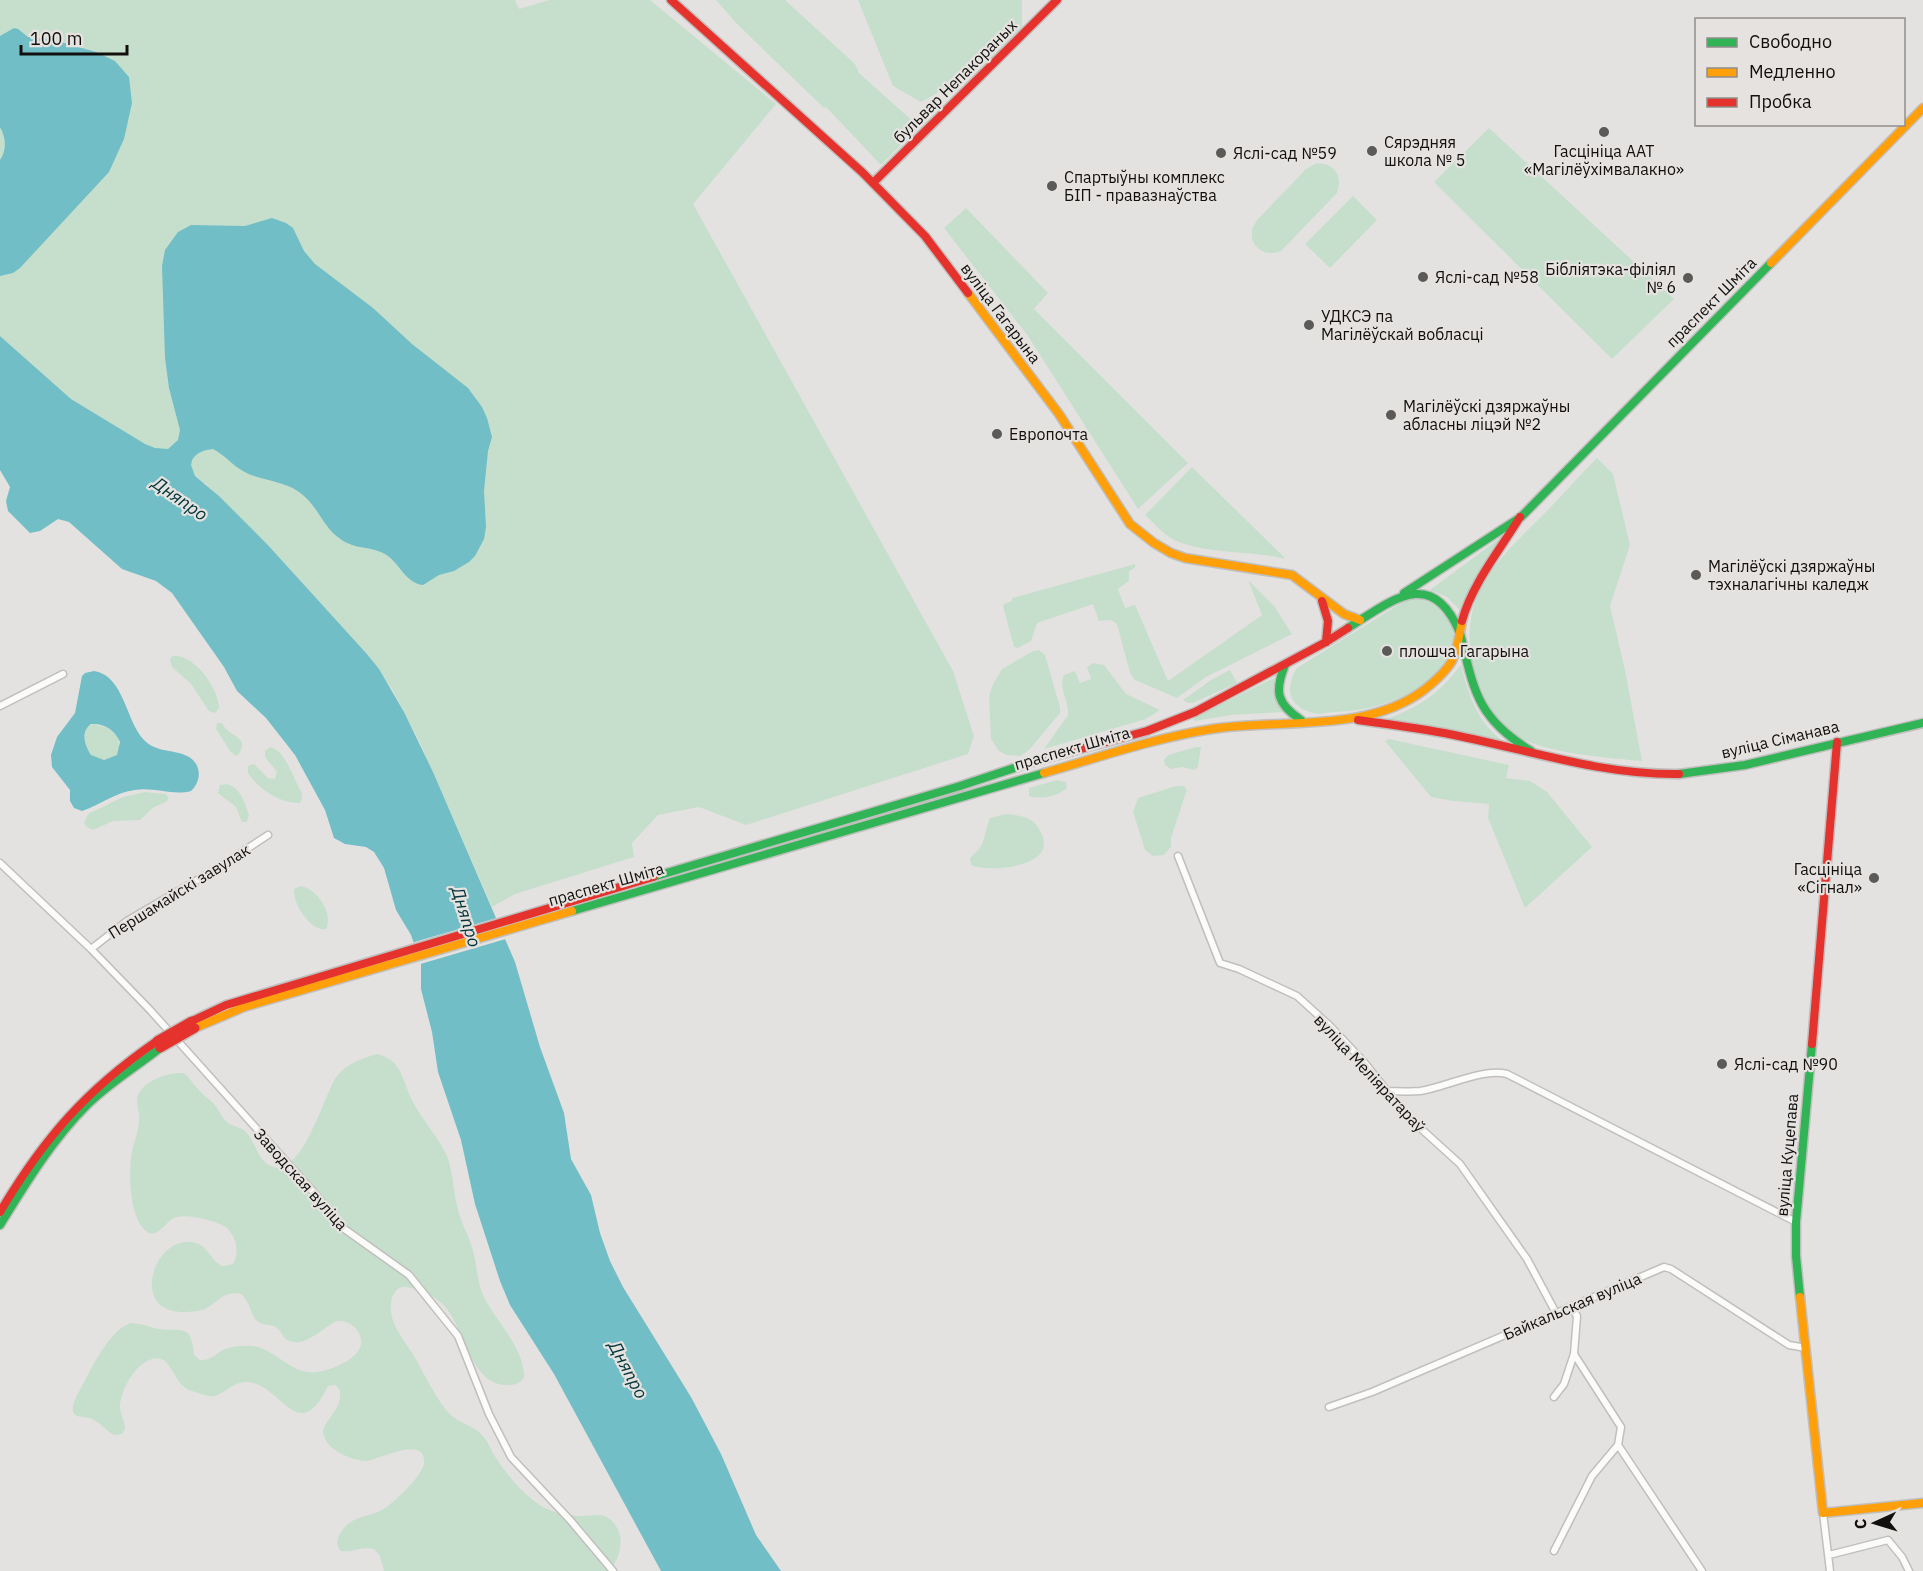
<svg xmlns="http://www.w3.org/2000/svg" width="1923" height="1571" font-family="'IBM Plex Sans',sans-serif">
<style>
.green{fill:#c6dfcc}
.water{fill:#71bec6;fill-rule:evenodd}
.pier{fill:#e4e2e0}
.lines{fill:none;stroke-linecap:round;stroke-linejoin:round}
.street-casing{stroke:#c1bfbe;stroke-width:9}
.fast-casing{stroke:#c1bfbe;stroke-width:11}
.slow-casing{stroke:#c1bfbe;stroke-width:11}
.jam-casing{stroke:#c1bfbe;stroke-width:11}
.street{stroke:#fbfbfa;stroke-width:6}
.fast{stroke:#30b455;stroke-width:8}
.slow{stroke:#ff9f0a;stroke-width:8}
.jam{stroke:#e5322d;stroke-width:8}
.jam-bridge-casing{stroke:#c1bfbe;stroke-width:12;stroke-linecap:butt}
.jam-bridge{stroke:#e5322d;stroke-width:9}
.poi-dot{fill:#5b5a58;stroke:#e5e2df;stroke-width:2}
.labels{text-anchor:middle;stroke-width:4.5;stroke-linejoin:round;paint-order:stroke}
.street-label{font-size:16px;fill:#11100f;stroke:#e5e2df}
.poi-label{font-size:16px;fill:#11100f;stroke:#e5e2df;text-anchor:start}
.water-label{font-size:18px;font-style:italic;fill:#00353b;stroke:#e5e2df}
</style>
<rect width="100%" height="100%" fill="#e4e2e0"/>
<path class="green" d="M0 0H515L519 9 549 0H650L776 104 693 204 953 671 974 736 968 754 746 825 699 807 658 815 632 843 634 857 515 894 492 907 419 741 392 689 366 653 267 544 206 484 71 399 0 336Z
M716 0H785L855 64 859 73 916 124 917 129 881 165 826 107 824 108 737 24Z
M858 0H1022V27L973 74 921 102 893 86Z
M1489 128 1674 299 1612 359 1434 182Z
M1315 164C1333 161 1344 176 1337 193L1281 251C1268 256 1257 252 1252 239V229L1257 220 1306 169Z
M1353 196 1377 220 1330 268 1305 244Z
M966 208 1048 293 1034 309 1188 463 1138 509 1028 336 944 228Z
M1597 458 1613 474 1630 545 1610 606 1625 670 1642 761C1607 758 1532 753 1506 729 1491 716 1481 694 1475 675 1468 650 1467 623 1476 599 1489 566 1517 541 1541 517 1560 498 1578 477 1597 458Z
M1192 467 1286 559C1250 550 1208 555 1174 540 1164 535 1154 523 1145 515Z
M1508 532 1461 611 1447 597 1430 590Z
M1135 564V568L1129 571V581L1118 589 1125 608 1135 605 1168 681 1262 615 1248 580 1274 606 1292 634 1206 677 1177 698 1135 680 1130 673 1117 624 1111 620 1099 621 1093 604 1037 623 1031 641 1018 648 1014 647 1003 606 1004 604 1012 601V598Z
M1409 598C1430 599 1443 606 1453 625 1457 632 1454 639 1452 647 1443 681 1396 704 1363 709 1354 711 1345 711 1336 712 1329 712 1319 715 1313 713 1287 706 1285 688 1297 668Z
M1039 650 1045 655 1060 707V713L1029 750 1020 756 1006 755 999 751 991 739 989 696 993 684 1002 669 1033 651Z
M172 656C194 653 219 689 219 708L215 713 209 711 191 684 172 667 170 660Z
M1093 663 1104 665 1126 694 1160 710 1146 719 1044 749 1068 715C1069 701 1058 688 1064 675L1075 671 1080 683 1091 679 1087 667Z
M1461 665C1469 697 1478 724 1507 744L1384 720C1421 706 1436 696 1461 665Z
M1230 670 1237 683 1193 703H1188L1183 700 1211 680Z
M1274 678 1275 695 1284 712 1231 715 1195 721 1193 718Z
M217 723H221C224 725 225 729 228 731 238 738 248 740 238 755L236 756 230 751 216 729Z
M94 724 108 728 118 737 120 752 114 758 99 760C86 754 81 739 88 726Z
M1389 739 1509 765 1506 778 1530 781 1547 792 1592 847 1525 908 1488 818 1489 804 1453 801 1431 797 1385 741Z
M270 747C286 750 293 779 302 793V799L300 803C281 804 258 789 248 773V766L254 764 268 778 275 779 277 772 265 757V751Z
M1196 747H1201L1198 767 1194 770 1182 767 1171 769 1165 765 1164 760 1168 755Z
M1057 780 1066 782 1067 788C1059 796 1040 800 1029 796V788Z
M227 784C241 788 245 803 249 815L247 822H242L236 807 218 793 220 785Z
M1176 786H1184L1187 790 1171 838V847L1164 855 1153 856 1145 850 1133 812 1138 798Z
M145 792 166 794 169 798 166 802 154 807 140 820 113 821 93 830 87 827 84 823 88 814 123 797Z
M1006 814C1026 816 1036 818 1043 837 1044 842 1045 847 1042 851 1033 868 986 872 971 865L970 858C988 843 982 837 990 818Z
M301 886C317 889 334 913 326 929 311 932 292 903 294 889Z
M377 1054C403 1060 402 1081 413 1102 423 1121 438 1136 447 1156 453 1172 453 1189 457 1205 459 1219 467 1231 471 1244 477 1260 476 1277 482 1293 494 1320 525 1347 524 1378 518 1385 513 1385 504 1385 470 1381 465 1331 446 1308 438 1298 427 1293 415 1289 407 1287 401 1284 395 1292 389 1300 390 1313 394 1323 398 1333 406 1344 413 1354 421 1368 440 1406 451 1415 461 1424 473 1425 482 1435 488 1441 491 1450 496 1458 509 1477 523 1495 543 1507 554 1513 566 1515 578 1516 591 1517 602 1511 612 1521 627 1536 620 1557 610 1571H384L380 1556 374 1549C359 1546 352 1553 341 1551 336 1545 336 1541 340 1534 349 1516 366 1518 382 1510 392 1505 424 1474 424 1463 426 1433 377 1461 365 1461 355 1460 343 1456 335 1450 328 1445 324 1440 323 1431 328 1415 342 1410 340 1390L335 1385 328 1386C298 1447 283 1386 248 1382 234 1381 227 1392 215 1396 207 1397 202 1394 195 1392 177 1388 176 1372 164 1360 142 1351 121 1387 120 1406 120 1414 125 1421 125 1429L122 1434 114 1435C106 1431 102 1424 94 1420 84 1414 65 1423 76 1397 89 1374 106 1333 130 1323 140 1323 149 1327 159 1329 184 1332 191 1323 194 1355L200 1360C211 1361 216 1353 225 1349 233 1346 244 1345 253 1346 276 1349 291 1375 316 1372 334 1370 374 1354 357 1330 351 1323 346 1321 337 1321 323 1327 303 1351 286 1339 282 1336 281 1331 277 1328 270 1323 261 1327 255 1319 250 1311 249 1301 241 1294 223 1290 219 1302 205 1309 197 1312 182 1313 173 1311 131 1302 158 1232 196 1243 209 1247 211 1262 223 1266L233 1264C240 1251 236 1237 226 1227 214 1221 191 1214 177 1217 166 1219 158 1241 146 1231 129 1217 128 1171 132 1151 134 1141 139 1131 139 1120 140 1110 134 1102 139 1093 147 1079 169 1072 184 1073 190 1078 193 1084 199 1090 203 1095 208 1098 213 1103 218 1108 221 1116 226 1121 231 1127 240 1126 246 1132 254 1141 257 1155 266 1163 300 1190 324 1092 337 1076 346 1064 363 1058 377 1054Z"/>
<path class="water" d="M14 28 18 29 28 37 50 39 96 52 115 61 129 77 132 103 124 139 109 172 20 268 13 273 0 276V160C7 149 6 138 0 127V36Z
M272 218 286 223 293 228 304 251 315 264 373 308 412 344 468 388 482 407 487 418 492 437 488 451 484 491 486 527 484 539 475 556 469 562 454 571 439 575 423 585C405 583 399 562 385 554 366 544 354 552 334 534 321 521 315 503 299 492 283 480 260 481 243 471 232 465 225 455 213 449 204 450 197 452 192 460L191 465 195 476 219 496 267 544 366 653 379 669 404 712 433 772 515 962 540 1047 564 1113 571 1159 591 1195 600 1233 610 1261 623 1287 691 1397 721 1454 756 1535 781 1571H661L554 1374 510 1305 500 1281 475 1204 461 1140 438 1072 432 1032 421 989V964L411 935 396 910 384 868 374 852 366 847 345 844 334 838 325 810 295 755 266 718 237 691 224 667 172 593 156 581 122 569 69 522 58 519 40 531 30 533 8 511 6 501 10 487 0 470V336L71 399 145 444 155 448 168 449 178 440 180 430 169 388 165 358 162 266 165 250 178 232 191 225 245 226Z
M94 671C124 675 126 722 144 740 157 753 173 749 187 756 202 763 202 781 191 791 174 796 154 787 135 790 116 792 100 805 82 811L74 808 70 801V790L52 767 51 755 57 737 75 713 82 676 85 673ZM91 724C104 723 115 730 120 742L117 755 104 760 91 755C85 746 80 732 91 724Z"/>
<path class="pier" d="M500 917 509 938 417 965 411 943Z"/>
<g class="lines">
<g class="street-casing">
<path id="street" d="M0 706 63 674
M1178 856 1220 963 1239 969 1297 996 1330 1026 1364 1062 1407 1116 1460 1164 1527 1259 1556 1313
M0 863 91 949 150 1010 318 1197 343 1228 409 1275 458 1336 489 1414 511 1457 570 1520 613 1571
M91 949 127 921 216 869 268 835
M1387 1091C1398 1091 1410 1092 1420 1091 1447 1087 1481 1068 1507 1074L1796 1222
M1554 1397 1564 1384 1574 1354 1577 1316 1571 1307
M1329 1407 1372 1392 1664 1267 1671 1269 1789 1345 1806 1348
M1618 1445 1702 1571
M1823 1513 1830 1571
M1554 1551 1592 1476 1618 1445 1621 1427 1574 1354
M1829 1555 1888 1540 1902 1557 1909 1571"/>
</g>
<g class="fast-casing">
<path id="fast" d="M1404 593 1521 517 1771 263
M1348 628C1391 601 1432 565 1460 633
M1460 633C1474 691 1477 718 1531 751
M1285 665C1274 692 1277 704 1301 720
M1679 774 1745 765 1923 723
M653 877 960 786 1029 763
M572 911 1044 773
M0 1225C26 1183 52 1140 87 1105 109 1083 136 1067 160 1048
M1800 1297 1796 1256V1222L1812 1044"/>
</g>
<g class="slow-casing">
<path id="slow" d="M1771 263 1923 108
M968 293 1059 414 1130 524 1154 543 1171 553 1185 558 1292 575 1344 614 1360 620
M1044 773C1100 757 1154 738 1212 729 1281 718 1365 734 1424 690 1434 682 1445 673 1452 661 1458 649 1459 635 1462 621
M195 1028 244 1007 572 911
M1800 1297 1823 1513 1923 1503"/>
</g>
<g class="jam-casing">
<path id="jam" d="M671 0 862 172 925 236 968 293
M873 183 1057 0
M1322 601 1328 621 1326 642
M1462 621C1472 584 1500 550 1520 517
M1358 720C1387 724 1416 728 1444 733 1523 748 1598 775 1679 774
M1029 763 1147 731 1195 712 1326 642 1348 628
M192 1021 226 1005 653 877
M1812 1044 1837 742
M0 1212C44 1138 86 1090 157 1041"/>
</g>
<use href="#street" class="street"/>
<use href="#fast" class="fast"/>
<use href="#slow" class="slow"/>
<use href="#jam" class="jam"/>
<g class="jam-bridge-casing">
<path id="jam-bridge" d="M157 1041 192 1021
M160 1048 195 1028"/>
</g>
<use href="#jam-bridge" class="jam-bridge"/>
</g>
<g class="poi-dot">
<circle cx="1604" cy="132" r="6"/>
<circle cx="1372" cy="151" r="6"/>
<circle cx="1221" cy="153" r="6"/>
<circle cx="1052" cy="186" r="6"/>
<circle cx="1423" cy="277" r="6"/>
<circle cx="1688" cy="278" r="6"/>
<circle cx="1309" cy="325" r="6"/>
<circle cx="1391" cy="415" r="6"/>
<circle cx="997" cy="434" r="6"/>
<circle cx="1696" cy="575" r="6"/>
<circle cx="1387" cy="651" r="6"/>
<circle cx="1874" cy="878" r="6"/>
<circle cx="1722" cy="1064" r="6"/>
</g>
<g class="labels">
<g class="street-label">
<text transform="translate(955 81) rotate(-45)" y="6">бульвар Непакораных</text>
<text transform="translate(1711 302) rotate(-45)" y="6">праспект Шміта</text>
<text transform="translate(1001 313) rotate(53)" y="6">вуліца Гагарына</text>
<text transform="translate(1780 739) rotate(-13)" y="6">вуліца Сіманава</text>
<text transform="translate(1072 748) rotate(-16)" y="6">праспект Шміта</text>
<text transform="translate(606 884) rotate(-16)" y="6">праспект Шміта</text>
<text transform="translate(179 891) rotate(-32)" y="6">Першамайскі завулак</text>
<text transform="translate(1370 1073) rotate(47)" y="6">вуліца Меліяратараў</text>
<text transform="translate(1787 1155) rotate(-85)" y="6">вуліца Куцепава</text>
<text transform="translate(301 1179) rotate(48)" y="6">Заводская вуліца</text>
<text transform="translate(1572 1306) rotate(-23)" y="6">Байкальская вуліца</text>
</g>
<g class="poi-label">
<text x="1384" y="148">Сярэдняя<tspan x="1384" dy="18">школа № 5</tspan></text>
<text x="1604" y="157" text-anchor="middle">Гасцініца ААТ<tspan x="1604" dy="18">«Магілёўхімвалакно»</tspan></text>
<text x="1233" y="159">Яслі-сад №59</text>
<text x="1064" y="183">Спартыўны комплекс<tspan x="1064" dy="18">БІП - правазнаўства</tspan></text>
<text x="1676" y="275" text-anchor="end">Бібліятэка-філіял<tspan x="1676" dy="18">№ 6</tspan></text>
<text x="1435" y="283">Яслі-сад №58</text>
<text x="1321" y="322">УДКСЭ па<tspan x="1321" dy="18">Магілёўскай вобласці</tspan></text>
<text x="1403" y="412">Магілёўскі дзяржаўны<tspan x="1403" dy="18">абласны ліцэй №2</tspan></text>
<text x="1009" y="440">Европочта</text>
<text x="1708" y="572">Магілёўскі дзяржаўны<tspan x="1708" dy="18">тэхналагічны каледж</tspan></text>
<text x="1399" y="657">плошча Гагарына</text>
<text x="1862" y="875" text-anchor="end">Гасцініца<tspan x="1862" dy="18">«Сігнал»</tspan></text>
<text x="1734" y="1070">Яслі-сад №90</text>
</g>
<g class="water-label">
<text transform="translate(180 499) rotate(35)" y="6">Дняпро</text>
<text transform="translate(466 917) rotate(73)" y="6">Дняпро</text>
<text transform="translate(628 1370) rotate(62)" y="6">Дняпро</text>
</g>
</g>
<rect x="1695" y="18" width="210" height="108" fill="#e5e2df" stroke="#908e8c" stroke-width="1.5"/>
<rect x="1707" y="38" width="30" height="9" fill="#30b455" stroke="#908e8c" stroke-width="1.5"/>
<text x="1749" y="48" font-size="18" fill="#11100f">Свободно</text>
<rect x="1707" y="68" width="30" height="9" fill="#ff9f0a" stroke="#908e8c" stroke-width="1.5"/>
<text x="1749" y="78" font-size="18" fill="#11100f">Медленно</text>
<rect x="1707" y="98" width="30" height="9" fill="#e5322d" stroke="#908e8c" stroke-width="1.5"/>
<text x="1749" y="108" font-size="18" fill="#11100f">Пробка</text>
<g transform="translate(1875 1523) rotate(266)" stroke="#e5e2df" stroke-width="4.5" paint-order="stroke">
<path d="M0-4.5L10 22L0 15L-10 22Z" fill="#11100f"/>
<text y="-9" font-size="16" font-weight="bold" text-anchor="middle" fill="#11100f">С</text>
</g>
<path d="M21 45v9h106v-9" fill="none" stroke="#11100f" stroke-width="3"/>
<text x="30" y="45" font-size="18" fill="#11100f" stroke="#e5e2df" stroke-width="4.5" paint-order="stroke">100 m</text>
</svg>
